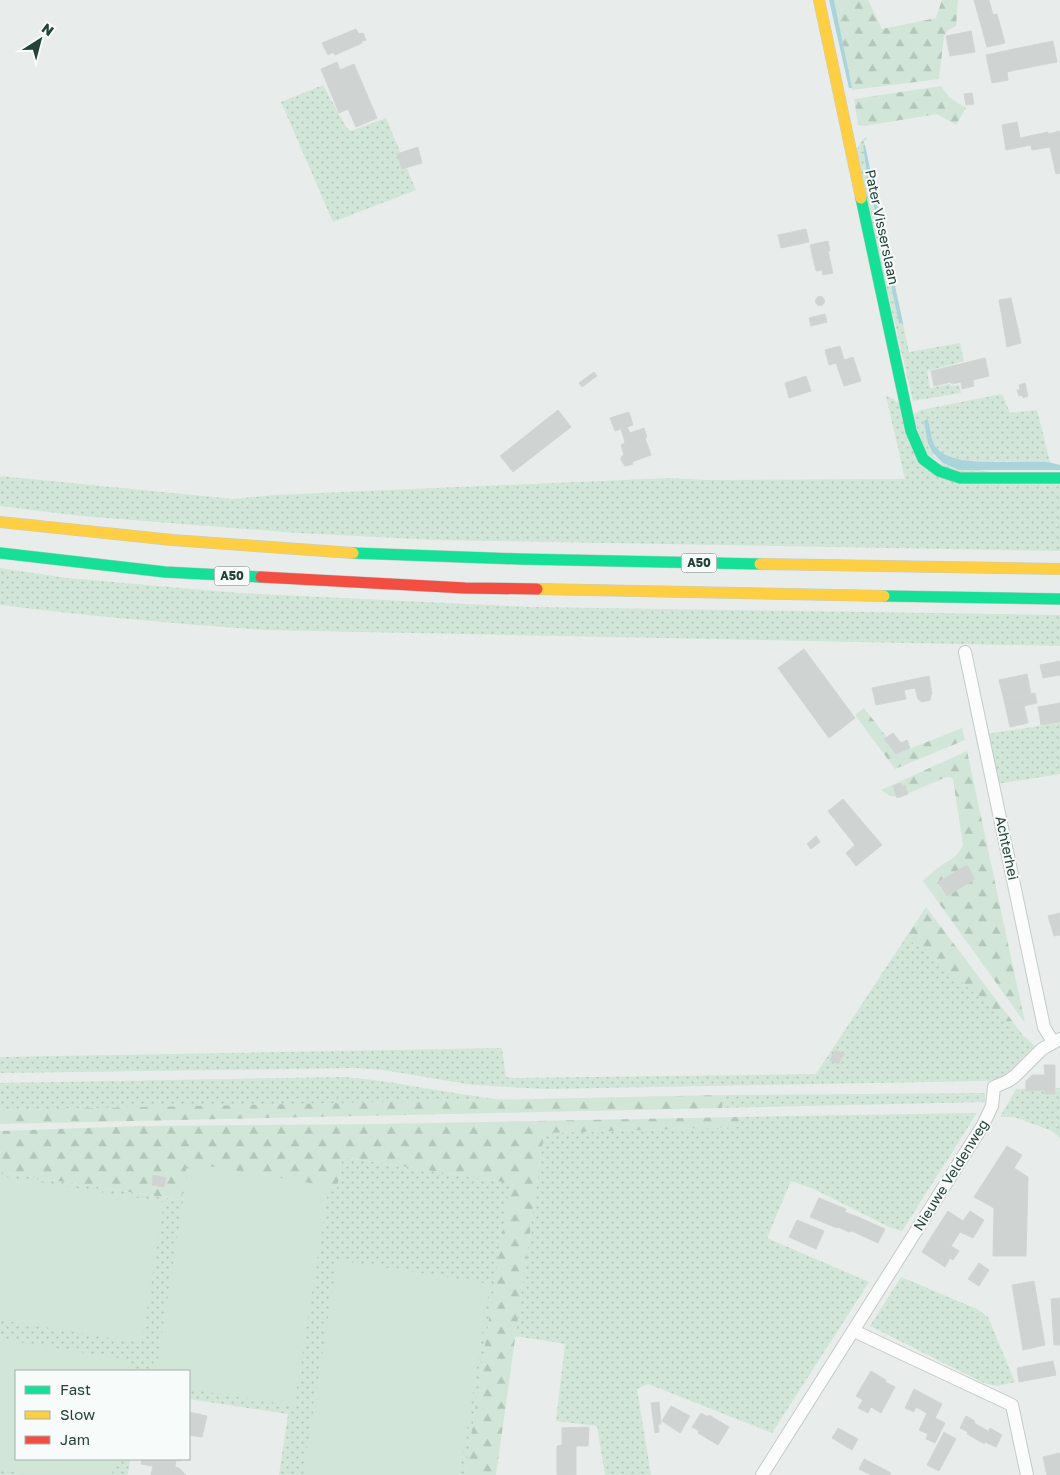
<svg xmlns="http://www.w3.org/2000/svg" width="1060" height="1475" font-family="'Golos Text',sans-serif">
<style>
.grass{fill:url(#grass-dots)}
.forest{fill:url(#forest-firs)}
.garden{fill:#d1e6d8}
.water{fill:#a9d4db}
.building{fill:#cfd4d2;stroke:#d1d6d4}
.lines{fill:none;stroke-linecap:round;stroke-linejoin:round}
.street-casing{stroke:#c5cac8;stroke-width:14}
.fast-casing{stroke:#c3cbc8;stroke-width:12}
.slow-casing{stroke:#c3cbc8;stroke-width:12}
.jam-casing{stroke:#c3cbc8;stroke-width:12}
.street{stroke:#fcfcfc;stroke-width:12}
.fast{stroke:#16e098;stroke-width:11}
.slow{stroke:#ffcf43;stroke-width:11}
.jam{stroke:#f24e42;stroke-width:11}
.labels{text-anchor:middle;stroke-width:4;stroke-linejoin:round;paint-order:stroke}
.shield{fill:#f7fbf9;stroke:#637a73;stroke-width:1}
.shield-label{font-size:12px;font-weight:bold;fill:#24423a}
.street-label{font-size:14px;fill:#24423a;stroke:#f7fbf9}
</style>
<defs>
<pattern id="grass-dots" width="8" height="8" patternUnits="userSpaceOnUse" patternTransform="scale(1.25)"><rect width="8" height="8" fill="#d1e6d8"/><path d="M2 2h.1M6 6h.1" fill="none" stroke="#b3c6ba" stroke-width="1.8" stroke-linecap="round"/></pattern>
<pattern id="forest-firs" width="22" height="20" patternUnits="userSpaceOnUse" patternTransform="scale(1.25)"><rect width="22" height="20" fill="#d1e6d8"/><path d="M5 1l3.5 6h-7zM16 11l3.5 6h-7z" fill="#b3c6ba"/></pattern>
</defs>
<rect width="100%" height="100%" fill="#e8edeb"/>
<path class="grass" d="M323 85 346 127 351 131 386 118 416 190 333 222 281 102Z
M866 137 867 140 864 141 865 145H863L866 168 899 323H903L909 352 960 343 964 361 927 371 930 388 950 384 951 386 959 385 961 393 913 401 855 153 862 140Z
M1002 394 1010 413 1037 410 1050 462C1023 458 950 470 935 446 931 439 930 427 928 420 928 427 927 437 928 444 931 460 951 467 964 474L927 455 912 415 921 410Z
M886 396 893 399 900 404 919 460 1060 483V551L435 540 298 533 81 516 0 506V476L234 499 275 495 669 478 707 480 905 479Z
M0 568 67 578 238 593 531 607 1060 615V646L264 630C176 624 88 616 0 605Z
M1060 723V774L996 784 986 734Z
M906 937 954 975 1035 1046 1006 1075 997 1080 984 1081 546 1089 473 1085 383 1070 355 1068 0 1073V1057L502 1048 506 1077 515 1078 816 1074Z
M344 1077C399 1081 452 1095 506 1100L0 1110V1083Z
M1060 1088V1138L1052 1131 1014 1117H1000L1016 1089Z
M985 1093V1102L722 1108 724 1095Z
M977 1113 902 1231 889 1227 814 1189 791 1181 767 1238 869 1282 772 1433 648 1384 637 1389 651 1475H605L597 1426 556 1421 565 1344 515 1336 544 1133 738 1127 739 1117Z
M342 1157 511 1183 465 1475H279L288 1414 189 1399V1371H16V1459H130L128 1475H0V1172L181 1200 186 1165 337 1188Z
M901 1277 977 1309 988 1317 1015 1382 997 1386 984 1383 870 1326Z"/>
<path class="forest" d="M834 0H868L882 29 936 18 942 0H958L956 26 948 30 944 36 939 79 852 90Z
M941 86 949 97 966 108 956 125 937 114 864 126 858 125 854 99Z
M864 708 899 753 962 728 965 740 895 769 855 715Z
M967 751 1025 1023 923 881C928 876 933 871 939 867 949 860 958 857 963 845L953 779 950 777 944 778 900 797 890 796 881 790Z
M926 907 1025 1038 954 975 906 937Z
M724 1095 722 1108 0 1124V1110Z
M739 1117V1127L544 1133 496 1475H465L510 1183 343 1157 337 1188 187 1165 181 1200 0 1172V1131L141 1126 379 1124Z"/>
<path class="garden" d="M189 1163 329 1186 294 1406 189 1389V1371H156Z
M0 1176 164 1202 142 1343 0 1320Z
M337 1260 490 1284 460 1475H303Z
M0 1339 130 1360 128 1371H16V1459H115L112 1475H34L0 1470Z"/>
<path class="water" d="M829 0H834L852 88H849Z
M863 145H865L903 323H899L866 168Z
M928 419C930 427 931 439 935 446 950 470 1022 459 1048 462L1060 465V470H959L943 463 932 452 928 444 924 421Z"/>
<path class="building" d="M974 0H989L993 15 997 14 1005 43 987 47Z
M356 29 359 34 363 33 366 40 362 41V43L335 55 333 52 328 55 322 43Z
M971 31 975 52 950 56 946 36Z
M1053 41 1057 62 1016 70 1013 58 1016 56 1014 49Z
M1014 49 1016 56 1013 58 1016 70 1007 72 1008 80 992 83 986 55Z
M337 62 340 70 354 64 377 118 356 127 348 109 339 113 321 69Z
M972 93 974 104 966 105 964 94Z
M1017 122 1020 138 1048 132V134L1060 131V173L1056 174 1050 147 1032 150 1031 145 1006 150 1002 125Z
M418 147 422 163 402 169 397 154Z
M806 229 809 242 781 248 778 235Z
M828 241 830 251H828L833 273 823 275 822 270 816 271 810 245Z
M815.5 301a4.5 4.5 0 1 1 9 0a4.5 4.5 0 1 1-9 0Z
M1011 298 1021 343 1007 347 999 300Z
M825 314 827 322 811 326 809 318Z
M840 346 844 360 853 357 861 381 844 386 836 363 829 365 825 350Z
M985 358 989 376 973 380 974 386 962 389 961 382 952 384 951 382 934 386 931 371Z
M594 372 597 376 582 387 579 383Z
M806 376 811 391 789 398 785 383Z
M1025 383 1028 396 1023 398 1022 395 1019 396 1017 390H1020L1019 385Z
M558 410 571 427 513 472 500 456Z
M629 412 633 425 627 427 630 433 644 428 647 437 645 438 651 455 632 462 633 464 625 466 621 460V457L624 455 621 445 625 443 623 435 621 429 615 431 610 418Z
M804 649 855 718 829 738 778 668Z
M1060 661V675L1043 678 1040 665Z
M1027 674 1031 694 1004 700 999 680Z
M929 676 932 694 931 695 930 700 922 702 918 699 915 688 904 690 906 699 876 705 872 688Z
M1035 693 1037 703 1024 706 1028 723 1010 727 1004 700Z
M1060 703V722L1041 725 1038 707Z
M893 733 901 743 907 740 910 748 896 754 884 739Z
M901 783 902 787 905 785 908 794 897 798 893 786Z
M843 799 882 845 856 866 846 853 855 845 828 811Z
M816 836 820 842 811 849 807 844Z
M967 865 975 879 947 896 938 882Z
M1060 913V935L1054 936 1048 916Z
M835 1050 844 1054 838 1064 830 1060Z
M1044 1065H1055V1094H1045V1090L1026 1091V1081L1032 1075H1045Z
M1007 1146 1022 1155 1014 1168 1028 1177 1026 1256H993L994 1208 974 1197Z
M153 1175 166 1178 164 1187 152 1185Z
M819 1198 846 1209 845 1212 858 1217 852 1231 849 1232 838 1227 837 1228 810 1217Z
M948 1211 963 1221 970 1211 984 1220 973 1238 960 1232 951 1246 933 1234Z
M858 1217 885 1229 878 1243 852 1231Z
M797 1220 824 1231 816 1249 789 1237Z
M933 1234 959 1251 953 1260 950 1258 945 1267 922 1252Z
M979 1263 989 1270 979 1286 968 1279Z
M1034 1281 1045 1345 1023 1350 1012 1285Z
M1060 1298V1345H1054L1051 1299Z
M1053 1361 1056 1375 1019 1382 1017 1368Z
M871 1371 886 1380 885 1382 895 1387 881 1413 871 1407 868 1413 858 1408 863 1400 856 1396Z
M914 1389 942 1404 935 1418 945 1423 935 1443 926 1439 928 1434 919 1430 927 1413 916 1407 914 1412 905 1408Z
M659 1402 661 1424H658L659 1432 655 1433 651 1403Z
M671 1406 690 1416 680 1433 662 1421Z
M189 1412 207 1416 202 1437 189 1435Z
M701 1413 708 1417 709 1415 729 1427 718 1445 698 1433 699 1431 692 1427Z
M966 1416 975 1421 974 1423 988 1431H989L990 1428 1002 1435 996 1447 985 1442 984 1444 983 1443 967 1434 968 1432 960 1428Z
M589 1427 588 1446H576V1475H557V1446L562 1445V1428Z
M838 1428 858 1439 852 1450 832 1438Z
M944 1432 956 1439 939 1471 927 1465Z
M1060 1453V1475H1047L1043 1457Z
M142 1459H181L180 1461 176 1460 175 1467 179 1468 186 1475H151L153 1466 141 1464Z
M864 1459 891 1473 890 1475H871L859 1469Z"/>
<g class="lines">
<g class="street-casing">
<path id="street" d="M965 652 1044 1027 1053 1042
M854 1331 1012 1405 1027 1475
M762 1475 983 1125 992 1106 994 1087 1008 1081 1015 1076 1042 1049 1060 1039"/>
</g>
<g class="fast-casing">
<path id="fast" d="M861 198 911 431 923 459 939 471 960 478H1060
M0 553 165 572 261 577
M353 553 519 559 760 564
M884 596 1060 599"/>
</g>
<g class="slow-casing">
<path id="slow" d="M819 0 861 198
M0 522 172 540 353 553
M760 564 1060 569
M537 589 884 596"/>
</g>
<g class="jam-casing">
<path id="jam" d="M261 577 465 588 537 589"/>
</g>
<use href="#street" class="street"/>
<use href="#fast" class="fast"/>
<use href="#slow" class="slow"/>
<use href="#jam" class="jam"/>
</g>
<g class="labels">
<g class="shield">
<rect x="681.5" y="553.5" width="35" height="19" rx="4"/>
<rect x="214.5" y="566.5" width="35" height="19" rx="4"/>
</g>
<g class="shield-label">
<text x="699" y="567">A50</text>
<text x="232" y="580">A50</text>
</g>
<g class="street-label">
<text transform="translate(882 227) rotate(78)" y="5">Pater Visserslaan</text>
<text transform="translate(1007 848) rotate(78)" y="5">Achterhei</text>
<text transform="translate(951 1175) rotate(-58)" y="5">Nieuwe Veldenweg</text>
</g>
</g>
<rect x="15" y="1370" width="175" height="90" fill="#f7fbf9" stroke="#a3b1ad"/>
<rect x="25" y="1386" width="25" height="8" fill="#16e098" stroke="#a3b1ad"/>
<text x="60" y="1395" font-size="15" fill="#24423a">Fast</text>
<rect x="25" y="1411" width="25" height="8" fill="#ffcf43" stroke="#a3b1ad"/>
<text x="60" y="1420" font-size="15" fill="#24423a">Slow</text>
<rect x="25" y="1436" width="25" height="8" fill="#f24e42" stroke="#a3b1ad"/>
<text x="60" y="1445" font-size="15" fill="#24423a">Jam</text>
<g transform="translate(40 40) rotate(36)" stroke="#f7fbf9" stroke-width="4" paint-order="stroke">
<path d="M0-4L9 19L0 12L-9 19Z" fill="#24423a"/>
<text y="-8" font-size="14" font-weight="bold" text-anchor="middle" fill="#24423a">N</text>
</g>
</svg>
